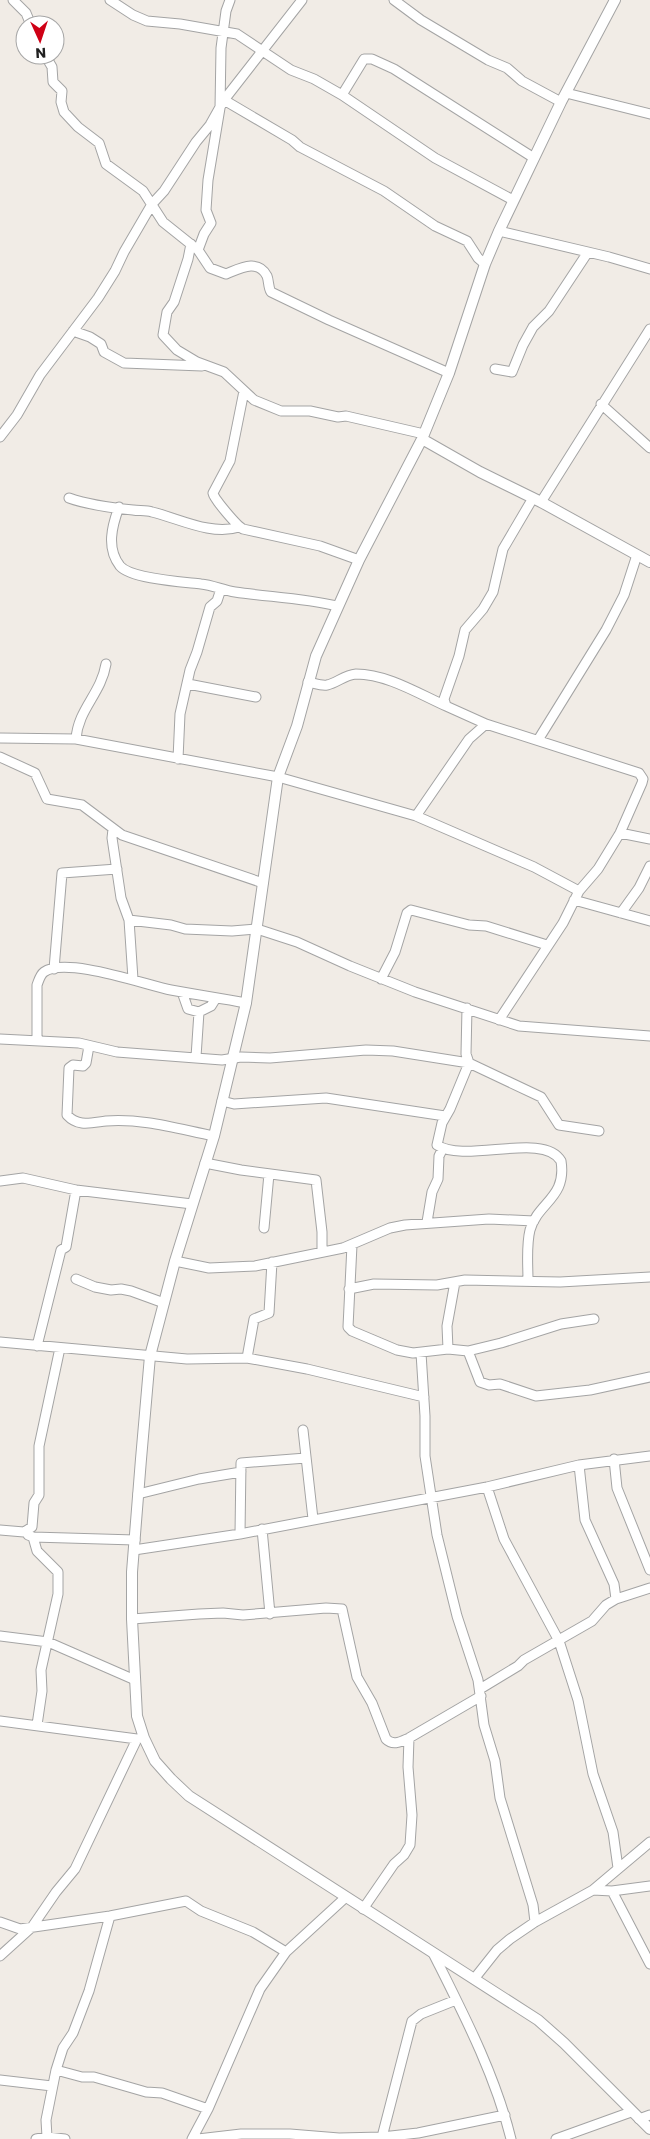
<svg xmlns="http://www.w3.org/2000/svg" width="650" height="2139" font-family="Poppins,sans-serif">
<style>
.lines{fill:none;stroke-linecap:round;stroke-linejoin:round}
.minor-casing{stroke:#a4a4a4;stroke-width:11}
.tertiary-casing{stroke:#a4a4a4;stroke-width:12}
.minor{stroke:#fff;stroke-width:9}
.tertiary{stroke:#fff;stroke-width:10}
</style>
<rect width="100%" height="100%" fill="#f1ece6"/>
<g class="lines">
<g class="minor-casing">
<path id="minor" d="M13 0 26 13 31 25
M110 0 133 15 147 21 180 24 237 34 291 70 314 79 342 95 435 158 513 200
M394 0 421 20 488 60 507 68 522 81 561 102
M45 55 52 67 53 82 62 91 61 102 64 112 78 127 99 143 106 164 143 191 163 222 198 250 210 268 226 274C239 269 258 258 267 276 269 281 268 287 271 292L329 320 449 373
M566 93 650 114
M342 95 364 59H372L394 69 534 158
M224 100 292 140 300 147 384 191 435 226 467 241 478 258 485 264
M499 231 609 257 650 269
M191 244 188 259 174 302 167 312 163 335 177 350 197 362 224 372 254 400 281 411H310L338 417 346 416 424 434
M198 250 204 234 211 223 206 210 208 180 220 108 221 48 226 11 230 0
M73 331 90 337 101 344 104 352 124 363 202 366
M495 369 512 372 523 345 533 327 549 311 588 252
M244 391 230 461 213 493C214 499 237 526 243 529L320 546 359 560
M601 404 650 448
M0 437 17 415 40 375 98 298 115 271 124 252 152 204 164 191 196 142 210 125 224 100 302 0
M69 498C89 505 112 508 133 510 139 511 146 510 152 512 178 518 211 536 239 527
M541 502 650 329
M119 507C112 526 106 548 120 566 131 579 184 582 201 584 212 585 223 590 235 592 269 597 303 598 337 606
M308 682C314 683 321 686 327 685 337 683 344 675 356 674 387 674 419 694 446 706
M188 684 256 697
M486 724 446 706 444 699 459 656 465 630 483 609 493 592 503 549 533 498
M0 738 76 739 278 777 416 816 534 867 579 891
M76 739C78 709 101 694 106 664
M538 740 606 630 624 595 637 555
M0 757 35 773 47 799 82 805 122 835 263 883
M178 759 180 714 190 670 197 652 210 607 217 601 221 589
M416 816 469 739 486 724 639 773 643 779 642 783 620 833 598 869 579 891 563 923 499 1020
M113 829 112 838 121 898 129 920 133 979
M620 833 650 839
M574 900 650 921
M621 913 639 888 650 866
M129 920 171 925 185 929 232 931 257 929 297 942 350 966 415 992 519 1026 650 1036
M54 969 62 873 117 869
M381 979 395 952 407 913 411 910 469 925 486 926 547 945
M182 992 188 1009 199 1012 211 1006 216 998
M467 1008 466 1054 469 1063 541 1097 559 1125 599 1131
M0 1039 79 1043 117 1052 222 1060 241 1057 270 1058 366 1050 393 1051 469 1063 450 1109 442 1123 437 1145C465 1164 544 1131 561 1161 567 1198 538 1202 530 1230 526 1246 528 1264 528 1281
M37 1040V985C39 980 40 975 44 972 65 956 146 985 171 990 196 995 221 998 246 1003
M89 1046 86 1063 83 1066 73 1065 69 1068 67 1115C78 1127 90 1123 106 1121 142 1118 178 1129 214 1136
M196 1057 199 1012
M222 1101 234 1104 326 1098 445 1116
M205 1163 241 1170 316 1180 322 1232V1252
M0 1181 23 1178 76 1190 192 1204
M427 1222 432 1192 438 1179 439 1156 443 1148
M264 1228 269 1174
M352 1245 348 1327 352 1331 397 1350 413 1353 448 1349 468 1351 501 1343 561 1324 594 1319
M175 1261 209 1268 255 1266 343 1248 390 1228 405 1225 489 1219 534 1221
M76 1279 95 1287 111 1290 121 1289 131 1291 164 1303
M349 1289 374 1284 437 1285 465 1280 560 1282 650 1277
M0 1342 187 1359 247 1358 307 1369 424 1397
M37 1346 61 1250 66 1247 76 1190
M448 1349 447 1326 455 1282
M468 1351 480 1382 489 1385 500 1384 536 1396 590 1390 650 1377
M421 1353 425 1416V1456L437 1535 457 1616 478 1680 484 1725 495 1761 500 1798 533 1905 535 1922
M247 1358 254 1319 269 1313 272 1262
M303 1430 313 1519
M614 1459 617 1488 650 1570
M579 1465 585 1520 614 1584 616 1599
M487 1487 504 1539 559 1641 578 1700 593 1774 613 1832 618 1868
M138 1494 199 1479 241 1472
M262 1529 270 1614
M0 1530 24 1532 32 1527 34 1503 39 1495V1446L60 1348
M240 1534 241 1463 306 1458
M28 1535 33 1537 135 1540
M33 1537 37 1551 58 1572V1594L41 1670 42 1691 37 1725
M134 1550 240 1534 487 1487 579 1465 650 1456
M132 1619 199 1614 223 1613 243 1615 326 1608 342 1609 357 1677 372 1703 386 1739C393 1746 400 1742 409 1738L481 1696
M0 1636 48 1642 135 1680
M480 1689 518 1666 524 1660 592 1621 606 1605 616 1599 650 1588
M0 1721 137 1739 141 1738
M593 1890 612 1891 650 1886
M612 1891 650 1964
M363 1909 394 1864 404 1855 410 1845 412 1815 408 1767 409 1738
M0 1922 20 1929 110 1916 186 1901 201 1911 253 1932 286 1952
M433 1953C463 2013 495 2074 511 2139
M0 1956 32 1927 56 1892 75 1869 137 1739
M474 1979 497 1950 510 1939 535 1922 593 1890 650 1842
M56 2070 82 2077H94L146 2092 162 2093 208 2109
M0 2080 52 2086
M639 2119 650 2115
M47 2137 46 2120 56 2070 63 2048 73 2033 89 1991 110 1916
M382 2137 412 2021 421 2014 456 2000
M36 2139 47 2137 65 2139
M192 2139 208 2109 260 1989 286 1952 346 1897
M198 2139 241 2134H290L339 2138 382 2137 418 2133 505 2115
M556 2139 631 2112"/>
</g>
<g class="tertiary-casing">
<path id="tertiary" d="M615 0 561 102 499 231 485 264 449 373 422 439 359 560 316 656 297 726 278 777 246 1003 214 1136 175 1261 150 1356 141 1459 132 1572V1619L137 1716 144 1738 155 1761 171 1779 189 1796 538 2020 564 2043 650 2129
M422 439 480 472 541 502 650 562"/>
</g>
<use href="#minor" class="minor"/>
<use href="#tertiary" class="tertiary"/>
</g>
<g transform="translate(40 40) rotate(177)"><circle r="24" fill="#ffffff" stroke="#a6a6a6"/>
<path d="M0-4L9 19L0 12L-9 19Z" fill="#cf0016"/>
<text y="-8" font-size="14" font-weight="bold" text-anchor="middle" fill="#202020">N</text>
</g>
</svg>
